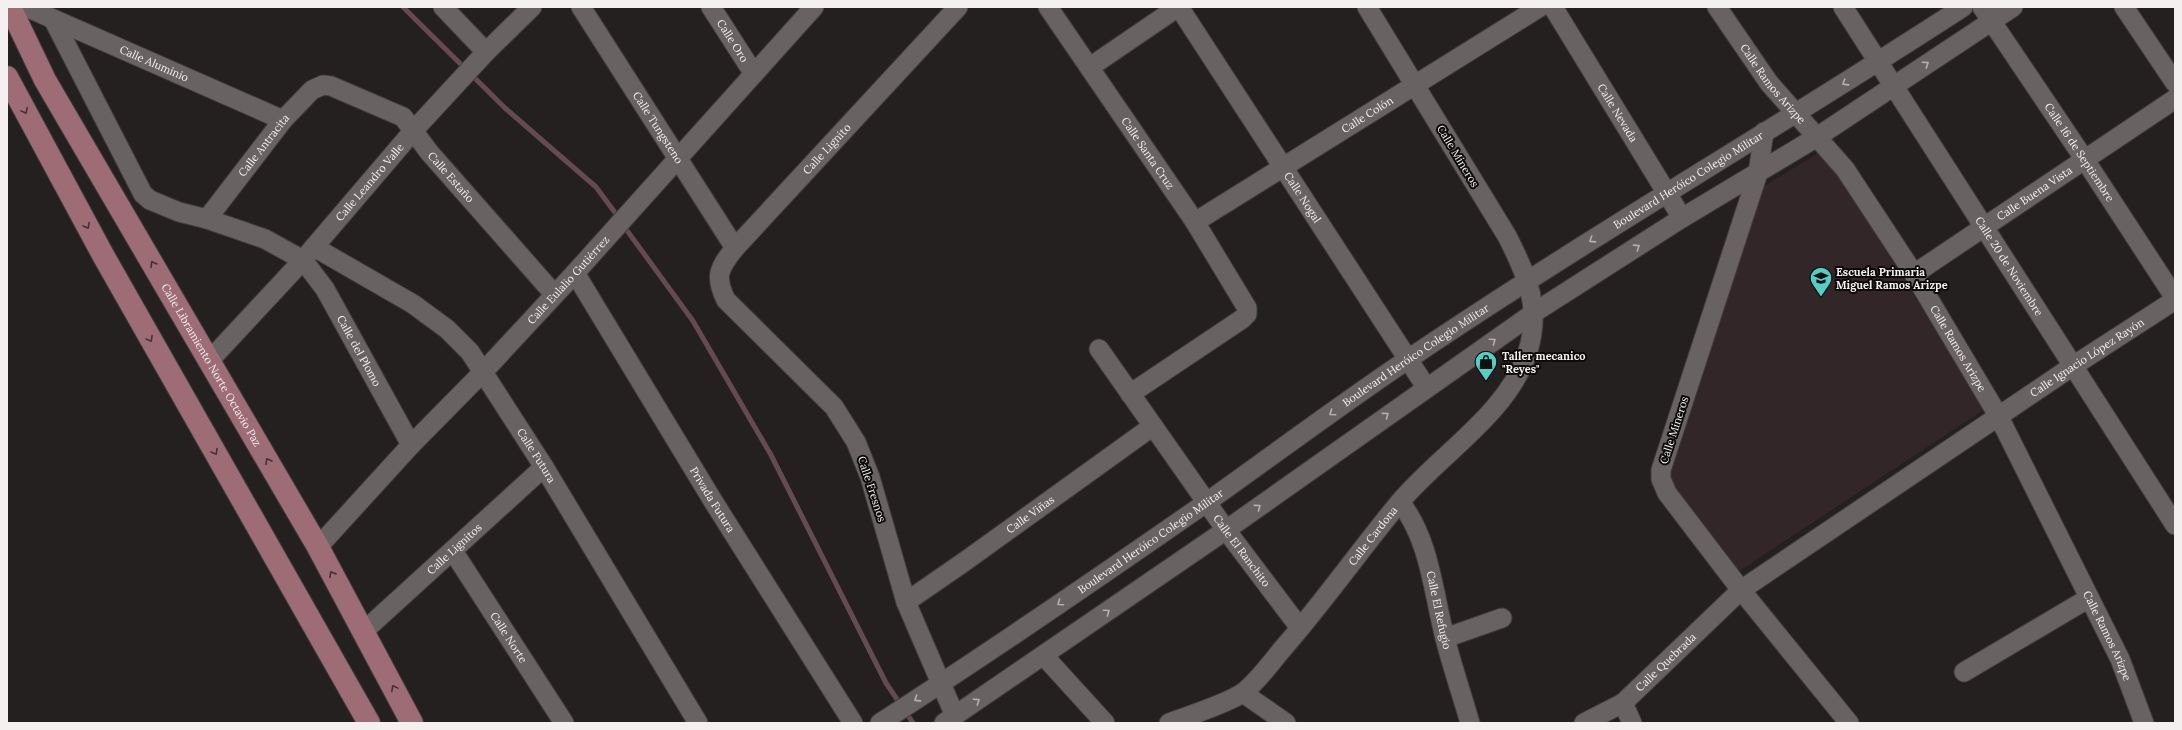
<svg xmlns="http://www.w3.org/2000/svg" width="2182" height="730" font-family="Lora,serif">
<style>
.built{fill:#332628}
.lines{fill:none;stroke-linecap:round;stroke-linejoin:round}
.stream{stroke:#654b51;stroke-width:5}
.minor-casing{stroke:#413c3d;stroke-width:21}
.major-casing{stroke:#413c3d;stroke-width:24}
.minor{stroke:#696263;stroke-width:19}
.major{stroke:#9e6c75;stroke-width:22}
.oneway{stroke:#b5b0b1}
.oneway2{stroke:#473135}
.labels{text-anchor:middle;stroke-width:4;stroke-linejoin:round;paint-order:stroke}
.street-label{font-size:11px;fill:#f4f0f0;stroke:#0d0a0a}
.poi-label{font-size:11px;font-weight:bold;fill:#f4f0f0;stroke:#0d0a0a;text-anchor:start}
</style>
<rect width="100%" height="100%" fill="#252020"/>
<path class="built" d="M1823 150 1985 409 1739 571 1668 479 1763 187Z"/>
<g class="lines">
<path class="stream" d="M403 7 505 108 596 187 619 218
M623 225 693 321 771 455 886 683 913 723"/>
<g class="minor-casing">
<g id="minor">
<path id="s1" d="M26 7 283 120"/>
<path d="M443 7 486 52"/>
<path id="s2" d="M581 7 735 248"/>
<path id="s3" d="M711 7 754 74"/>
<path id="s4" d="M1048 7 1195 222 1247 308V314L1242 319 1130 394"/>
<path id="s5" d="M1179 7 1426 387"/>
<path id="s6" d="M1553 7 1682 218"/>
<path id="s7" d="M1717 7 1769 83 1845 169 1914 274 1999 417 2120 659 2144 723"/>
<path id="s8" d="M1843 7 2175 525"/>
<path id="s9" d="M1982 7 2085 160 2175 298"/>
<path d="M2124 7 2175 83"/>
<path id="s10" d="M53 19 143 194 150 200 179 212 207 219 265 239 303 260 325 289 411 445"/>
<path d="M1090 67 1178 7"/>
<path d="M1764 132 1758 173 1661 470V479L1667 493 1741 590 1849 723"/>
<path id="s11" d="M207 219 283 120 312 90 323 85 331 86 403 117 429 152 554 294"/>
<path id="s12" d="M1195 222 1540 7"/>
<path id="s13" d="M314 247 413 304 447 329 470 352 544 467 698 723"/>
<path id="s14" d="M575 273 713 501 853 723"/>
<path id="s15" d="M1914 274 2175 99"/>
<path id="s16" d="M1099 349 1226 530 1300 628"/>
<path id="s17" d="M210 360 303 260 414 130 486 52 532 7"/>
<path id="s18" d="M1400 502C1430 540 1433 592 1445 638 1452 666 1462 695 1470 723"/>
<path id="s19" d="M318 547 411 445 484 371 575 273 814 7"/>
<path id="s20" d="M453 551 564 723"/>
<path id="s21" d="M906 602 964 562 1153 426"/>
<path id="s22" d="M364 631 544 467"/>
<path d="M1445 638 1502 618"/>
<path d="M1044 656 1105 723"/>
<path d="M1964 672 2089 598"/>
<path d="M1243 693 1286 723"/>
<path d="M1623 703 1632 723"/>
<path id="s23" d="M955 716 906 602 870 477 856 442 834 407 726 300C714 276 719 268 735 248L958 7"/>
<path id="s24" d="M880 723C992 651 1101 576 1210 500 1276 453 1340 405 1407 360 1589 237 1779 127 1963 7"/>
<path d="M944 723 1226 530 1535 312 1682 218 1817 137 2013 7"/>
<path id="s25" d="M1169 723C1188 716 1229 703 1244 692 1260 679 1272 661 1285 646 1325 600 1360 550 1399 503 1439 455 1507 414 1527 354 1542 309 1528 277 1507 236L1367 7"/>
<path id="s26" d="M1584 723 1623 703 1741 590 2073 366 2175 300"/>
</g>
</g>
<g class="major-casing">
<g id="major">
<path id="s27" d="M10 7 45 80 318 547 412 723"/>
<path d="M7 77 103 255 369 723"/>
</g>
</g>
<use href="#minor" class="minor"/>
<use href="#major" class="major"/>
</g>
<defs><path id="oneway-chevron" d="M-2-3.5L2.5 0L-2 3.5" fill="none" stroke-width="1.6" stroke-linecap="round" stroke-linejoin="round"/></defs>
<g class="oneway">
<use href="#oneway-chevron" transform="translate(1926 64) rotate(-34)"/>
<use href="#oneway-chevron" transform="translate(1845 83) rotate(148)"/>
<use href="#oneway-chevron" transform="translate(1592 240) rotate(147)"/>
<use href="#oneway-chevron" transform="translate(1637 247) rotate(-33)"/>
<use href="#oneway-chevron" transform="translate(1493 341) rotate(-35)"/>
<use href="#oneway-chevron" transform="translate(1332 413) rotate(145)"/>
<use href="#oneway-chevron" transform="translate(1386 415) rotate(-36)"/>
<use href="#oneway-chevron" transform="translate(1258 507) rotate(-36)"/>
<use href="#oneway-chevron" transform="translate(1060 603) rotate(145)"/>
<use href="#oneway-chevron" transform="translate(1107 612) rotate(-35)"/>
<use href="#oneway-chevron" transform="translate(917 699) rotate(147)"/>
<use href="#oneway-chevron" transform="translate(977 701) rotate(-34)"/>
</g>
<g class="oneway2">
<use href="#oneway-chevron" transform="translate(25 111) rotate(62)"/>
<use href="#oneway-chevron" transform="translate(87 226) rotate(62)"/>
<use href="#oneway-chevron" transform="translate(153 264) rotate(-121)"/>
<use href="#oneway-chevron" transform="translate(150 339) rotate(60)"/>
<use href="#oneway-chevron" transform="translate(215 452) rotate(60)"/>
<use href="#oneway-chevron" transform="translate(268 461) rotate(-120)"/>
<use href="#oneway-chevron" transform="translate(332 574) rotate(-119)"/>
<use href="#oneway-chevron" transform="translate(394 688) rotate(-118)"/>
</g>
<defs>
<g id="school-pin" transform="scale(1.15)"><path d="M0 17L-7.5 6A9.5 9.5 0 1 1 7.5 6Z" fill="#55cec5" stroke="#0d0a0a"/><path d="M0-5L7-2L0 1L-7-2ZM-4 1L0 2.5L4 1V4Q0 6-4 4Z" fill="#111"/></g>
<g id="shop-pin" transform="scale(1.15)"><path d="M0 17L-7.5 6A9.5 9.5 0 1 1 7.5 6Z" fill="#55cec5" stroke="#0d0a0a"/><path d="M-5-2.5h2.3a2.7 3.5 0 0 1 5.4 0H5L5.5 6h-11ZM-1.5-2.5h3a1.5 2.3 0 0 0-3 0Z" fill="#111"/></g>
</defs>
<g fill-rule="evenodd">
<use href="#school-pin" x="1821" y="278"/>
<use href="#shop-pin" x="1486" y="362"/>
</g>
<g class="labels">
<g class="street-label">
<text dy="4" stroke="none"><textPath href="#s3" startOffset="40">Calle Oro</textPath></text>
<text dy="4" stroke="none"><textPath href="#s1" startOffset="140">Calle Aluminio</textPath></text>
<text dy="4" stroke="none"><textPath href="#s7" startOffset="95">Calle Ramos Arizpe</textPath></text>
<text dy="4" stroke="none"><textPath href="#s6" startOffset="124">Calle Nevada</textPath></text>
<text dy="4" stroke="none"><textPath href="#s12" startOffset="203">Calle Colón</textPath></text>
<text dy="4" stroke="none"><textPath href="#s2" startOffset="143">Calle Tungsteno</textPath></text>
<text dy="4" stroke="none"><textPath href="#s11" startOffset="93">Calle Antracita</textPath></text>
<text dy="4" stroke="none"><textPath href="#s23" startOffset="678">Calle Lignito</textPath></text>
<text dy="4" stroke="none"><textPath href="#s9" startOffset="175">Calle 16 de Septiembre</textPath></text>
<text dy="4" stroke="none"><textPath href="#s4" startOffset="177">Calle Santa Cruz</textPath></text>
<text transform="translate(1458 156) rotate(59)" y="4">Calle Mineros</text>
<text dy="4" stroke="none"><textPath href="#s11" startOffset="342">Calle Estaño</textPath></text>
<text dy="4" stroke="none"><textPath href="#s24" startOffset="974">Boulevard Heróico Colegio Militar</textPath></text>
<text dy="4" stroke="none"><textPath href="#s17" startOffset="239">Calle Leandro Valle</textPath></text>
<text dy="4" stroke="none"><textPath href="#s15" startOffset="145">Calle Buena Vista</textPath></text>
<text dy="4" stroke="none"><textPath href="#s5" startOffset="227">Calle Nogal</textPath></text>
<text dy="4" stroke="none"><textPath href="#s8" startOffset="308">Calle 20 de Noviembre</textPath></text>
<text dy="4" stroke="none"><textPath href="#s19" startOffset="366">Calle Eulalio Gutiérrez</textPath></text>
<text dy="4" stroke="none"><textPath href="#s7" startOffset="419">Calle Ramos Arizpe</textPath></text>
<text dy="4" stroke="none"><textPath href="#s10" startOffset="478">Calle del Plomo</textPath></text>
<text dy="4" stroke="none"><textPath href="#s24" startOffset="650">Boulevard Heróico Colegio Militar</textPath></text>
<text dy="4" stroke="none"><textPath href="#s26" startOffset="624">Calle Ignacio López Rayón</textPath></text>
<text dy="4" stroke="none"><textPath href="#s27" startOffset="411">Calle Libramiento Norte Octavio Paz</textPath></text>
<text transform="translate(1674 430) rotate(-72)" y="4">Calle Mineros</text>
<text dy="4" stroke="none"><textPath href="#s13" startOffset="312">Calle Futura</textPath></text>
<text transform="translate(872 489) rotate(72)" y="4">Calle Fresnos</text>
<text dy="4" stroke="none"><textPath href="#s14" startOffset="265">Privada Futura</textPath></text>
<text dy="4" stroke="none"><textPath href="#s21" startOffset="152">Calle Viñas</textPath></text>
<text dy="4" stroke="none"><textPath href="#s25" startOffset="284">Calle Cardona</textPath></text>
<text dy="4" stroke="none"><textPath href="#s24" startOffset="326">Boulevard Heróico Colegio Militar</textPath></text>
<text dy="4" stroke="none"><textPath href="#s22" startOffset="122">Calle Lignitos</textPath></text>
<text dy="4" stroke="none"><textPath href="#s16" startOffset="247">Calle El Ranchito</textPath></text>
<text dy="4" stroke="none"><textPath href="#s18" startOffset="116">Calle El Refugio</textPath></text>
<text dy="4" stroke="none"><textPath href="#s7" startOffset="743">Calle Ramos Arizpe</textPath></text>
<text dy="4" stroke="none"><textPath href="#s20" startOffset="103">Calle Norte</textPath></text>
<text dy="4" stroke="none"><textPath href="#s26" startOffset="103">Calle Quebrada</textPath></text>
</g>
<g class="poi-label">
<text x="1836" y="276">Escuela Primaria<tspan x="1836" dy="13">Miguel Ramos Arizpe</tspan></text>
<text x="1502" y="360">Taller mecanico<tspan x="1502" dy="13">"Reyes"</tspan></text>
</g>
</g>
<rect width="2182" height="730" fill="none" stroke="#f4f0f0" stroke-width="16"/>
</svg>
